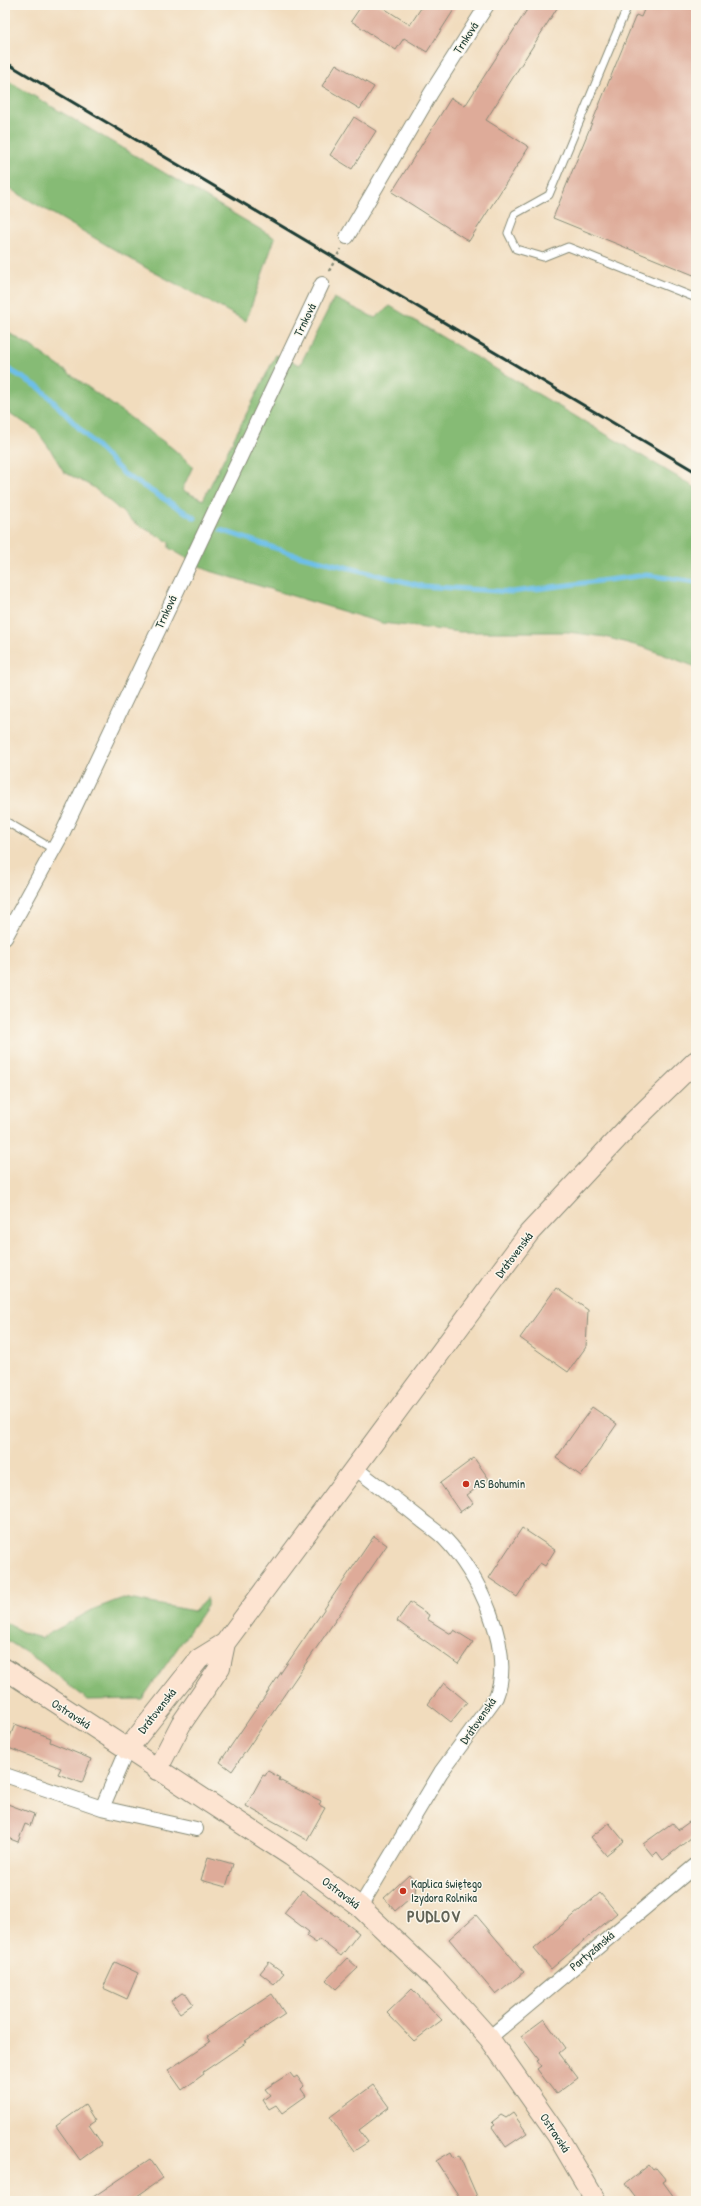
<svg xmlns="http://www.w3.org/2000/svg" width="701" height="2206" font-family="'Patrick Hand',sans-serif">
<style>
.forest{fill:#86bb75;stroke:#527c54}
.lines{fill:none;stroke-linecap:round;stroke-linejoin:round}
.stream{stroke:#6dbfe9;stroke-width:5}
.building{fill:#deab99}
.lane-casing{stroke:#888c78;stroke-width:9}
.street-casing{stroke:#888c78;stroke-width:16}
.secondary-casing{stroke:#888c78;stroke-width:22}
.path{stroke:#888c78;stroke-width:2.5;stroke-dasharray:3 3;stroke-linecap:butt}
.lane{stroke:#fff;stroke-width:7}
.street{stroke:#fff;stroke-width:14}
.secondary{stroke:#fde4d1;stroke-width:20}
.rail{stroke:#1f3d34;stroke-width:3}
.poi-dot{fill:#c8321e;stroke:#fbf7ec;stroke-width:1.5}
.labels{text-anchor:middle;stroke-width:3;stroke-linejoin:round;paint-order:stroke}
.street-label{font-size:12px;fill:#1f3d34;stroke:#fbf7ec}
.poi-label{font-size:12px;fill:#1f3d34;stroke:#fbf7ec;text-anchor:start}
.district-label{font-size:16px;font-weight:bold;letter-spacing:1px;fill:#626457;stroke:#fbf7ec}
</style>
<rect width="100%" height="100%" fill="#fbf7ec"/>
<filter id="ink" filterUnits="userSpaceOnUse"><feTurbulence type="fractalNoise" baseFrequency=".025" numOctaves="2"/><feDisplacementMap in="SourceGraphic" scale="8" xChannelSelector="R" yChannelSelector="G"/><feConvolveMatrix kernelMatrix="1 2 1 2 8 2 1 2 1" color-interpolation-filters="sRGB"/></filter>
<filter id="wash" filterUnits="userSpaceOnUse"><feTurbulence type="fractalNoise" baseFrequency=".012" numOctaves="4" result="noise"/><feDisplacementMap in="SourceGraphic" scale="16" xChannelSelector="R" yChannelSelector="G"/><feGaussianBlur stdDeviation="0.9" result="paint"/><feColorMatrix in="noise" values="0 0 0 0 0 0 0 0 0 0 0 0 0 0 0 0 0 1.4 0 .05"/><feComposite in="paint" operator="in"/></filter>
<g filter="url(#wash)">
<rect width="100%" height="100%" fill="#f1dcbd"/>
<path class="forest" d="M5 79 275 238 246 321 148 269 5 186Z
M334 298 375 318 390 306 696 488V667L646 648 605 637 568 632H460L382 623 207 570 169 548V542L135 523 93 487 64 472 50 449 36 430 5 410V331L31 346 171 447 193 466 182 490 203 500 276 355 300 365Z
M207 1597V1606L142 1699 88 1700 39 1661 5 1639V1622L24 1633 41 1638 94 1609 123 1598 194 1611Z"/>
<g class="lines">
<path class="stream" d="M5 367 40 388 124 474 195 518
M221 530 293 554 422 586 512 592 647 575 696 582"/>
</g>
<g id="blocks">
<path class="building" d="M362 5H379L410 25 423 5H457L427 52 404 38 396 50 351 21Z
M530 5H559L486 120 529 147 469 241 392 192 451 98 465 106Z
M646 5H696V276L553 218 636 15 641 17Z
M336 64 374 87 360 109 322 86Z
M354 117 376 131 352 169 330 155Z
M556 1288 588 1310 586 1347 568 1372 520 1338Z
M592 1407 617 1424 581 1476 556 1458Z
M474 1458 489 1479 467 1495 473 1503 460 1512 440 1483Z
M522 1528 555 1550 545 1566 540 1563 517 1597 489 1578Z
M374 1536 387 1545 232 1771 220 1762Z
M410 1602 429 1615 427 1619 451 1634 454 1630 473 1642 458 1664 397 1621Z
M444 1683 467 1702 451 1722 428 1704Z
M15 1724 51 1738 50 1742 91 1759 82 1783 58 1774 61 1768 6 1747Z
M268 1771 280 1778 279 1780 321 1801 319 1805 325 1808 307 1840 246 1806 263 1775 265 1776Z
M5 1803 34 1814 30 1826 25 1824 18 1842 5 1837Z
M696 1817V1834L663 1860 657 1852 653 1856 643 1844 672 1823 678 1830Z
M609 1823 624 1841 606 1855 591 1837Z
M208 1857 233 1864 226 1887 201 1880Z
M409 1875 416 1883 415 1894 395 1911 384 1898Z
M302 1890 359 1933 341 1956 319 1939 316 1943 306 1936 309 1932 284 1913Z
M600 1893 617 1913 551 1969 534 1949Z
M476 1915 524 1972 496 1995 449 1939Z
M347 1958 358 1968 336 1989 326 1980Z
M115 1962 138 1973 127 1999 103 1988Z
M269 1962 284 1973 274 1984 260 1973Z
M412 1989 442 2020 414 2041 387 2013Z
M182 1993 187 1995 193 2004 180 2013 171 2001Z
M272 1994 285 2014 245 2041 247 2042 203 2072 204 2074 182 2090 168 2070 210 2042 207 2037Z
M544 2019 565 2048 559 2053 578 2078 556 2094 537 2069 541 2066 537 2061 539 2060 521 2036Z
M290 2073 294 2078 297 2076 304 2086 301 2089 306 2096 282 2113 276 2105 269 2109 263 2100 270 2095 265 2089Z
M373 2085 389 2107 359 2130 368 2142 354 2151 330 2117Z
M85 2105 95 2121 89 2125 102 2144 80 2160 56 2126Z
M513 2113 527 2133 506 2147 492 2127 495 2125 492 2122 501 2115 506 2118Z
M451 2152 454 2158 459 2155 479 2201H462L436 2161Z
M150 2159 163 2178 130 2201H87Z
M649 2165 653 2170 656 2168 666 2180 663 2182 677 2201H638L625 2184Z"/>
</g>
</g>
<g filter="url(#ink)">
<use href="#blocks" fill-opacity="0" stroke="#888c78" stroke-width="1"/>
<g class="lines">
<g class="lane-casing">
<path id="lane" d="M628 5 549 195 515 214 508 233 516 249 543 257 568 247 696 298
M5 821 53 849"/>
</g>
<g class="street-casing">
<path id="street" d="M347 237 431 93 487 5
M5 938 62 834 322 284
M356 1469C377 1485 398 1501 419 1518 427 1525 437 1531 445 1539 478 1573 515 1650 496 1697L441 1772 360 1907
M5 1775 102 1808 196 1829
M102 1808 127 1750
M489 2038 696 1865"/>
</g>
<g class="secondary-casing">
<path id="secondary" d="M5 1669 291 1856 360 1907 437 1980 489 2038 557 2135 596 2201
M127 1750 199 1659 225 1643 529 1233 631 1124 696 1061
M157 1770 181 1724 220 1667 225 1643"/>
</g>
<path class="path" d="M329 271 341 249"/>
<use href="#lane" class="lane"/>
<use href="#street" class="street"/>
<use href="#secondary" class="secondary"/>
<path class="rail" d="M5 62 696 472"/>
</g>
</g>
<g class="poi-dot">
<circle cx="466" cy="1484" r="4"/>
<circle cx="403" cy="1891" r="4"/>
</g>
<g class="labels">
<g class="street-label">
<text transform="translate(466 38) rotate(-57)" y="4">Trnková</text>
<text transform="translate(305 320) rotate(-64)" y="4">Trnková</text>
<text transform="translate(166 612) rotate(-65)" y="4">Trnková</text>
<text transform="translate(514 1255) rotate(-53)" y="4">Drátovenská</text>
<text transform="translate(157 1711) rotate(-52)" y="4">Drátovenská</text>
<text transform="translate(71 1714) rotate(33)" y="4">Ostravská</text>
<text transform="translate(478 1721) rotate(-55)" y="4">Drátovenská</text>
<text transform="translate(341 1893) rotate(37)" y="4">Ostravská</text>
<text transform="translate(592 1951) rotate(-40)" y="4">Partyzánská</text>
<text transform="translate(555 2133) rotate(56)" y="4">Ostravská</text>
</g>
<g class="poi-label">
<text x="474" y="1488">AS Bohumín</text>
<text x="411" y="1888">Kaplica świętego<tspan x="411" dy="14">Izydora Rolnika</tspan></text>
</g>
<g class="district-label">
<text x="434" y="1922">PUDLOV</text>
</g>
</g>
<rect width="701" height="2206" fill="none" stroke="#fbf7ec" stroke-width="20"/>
</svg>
